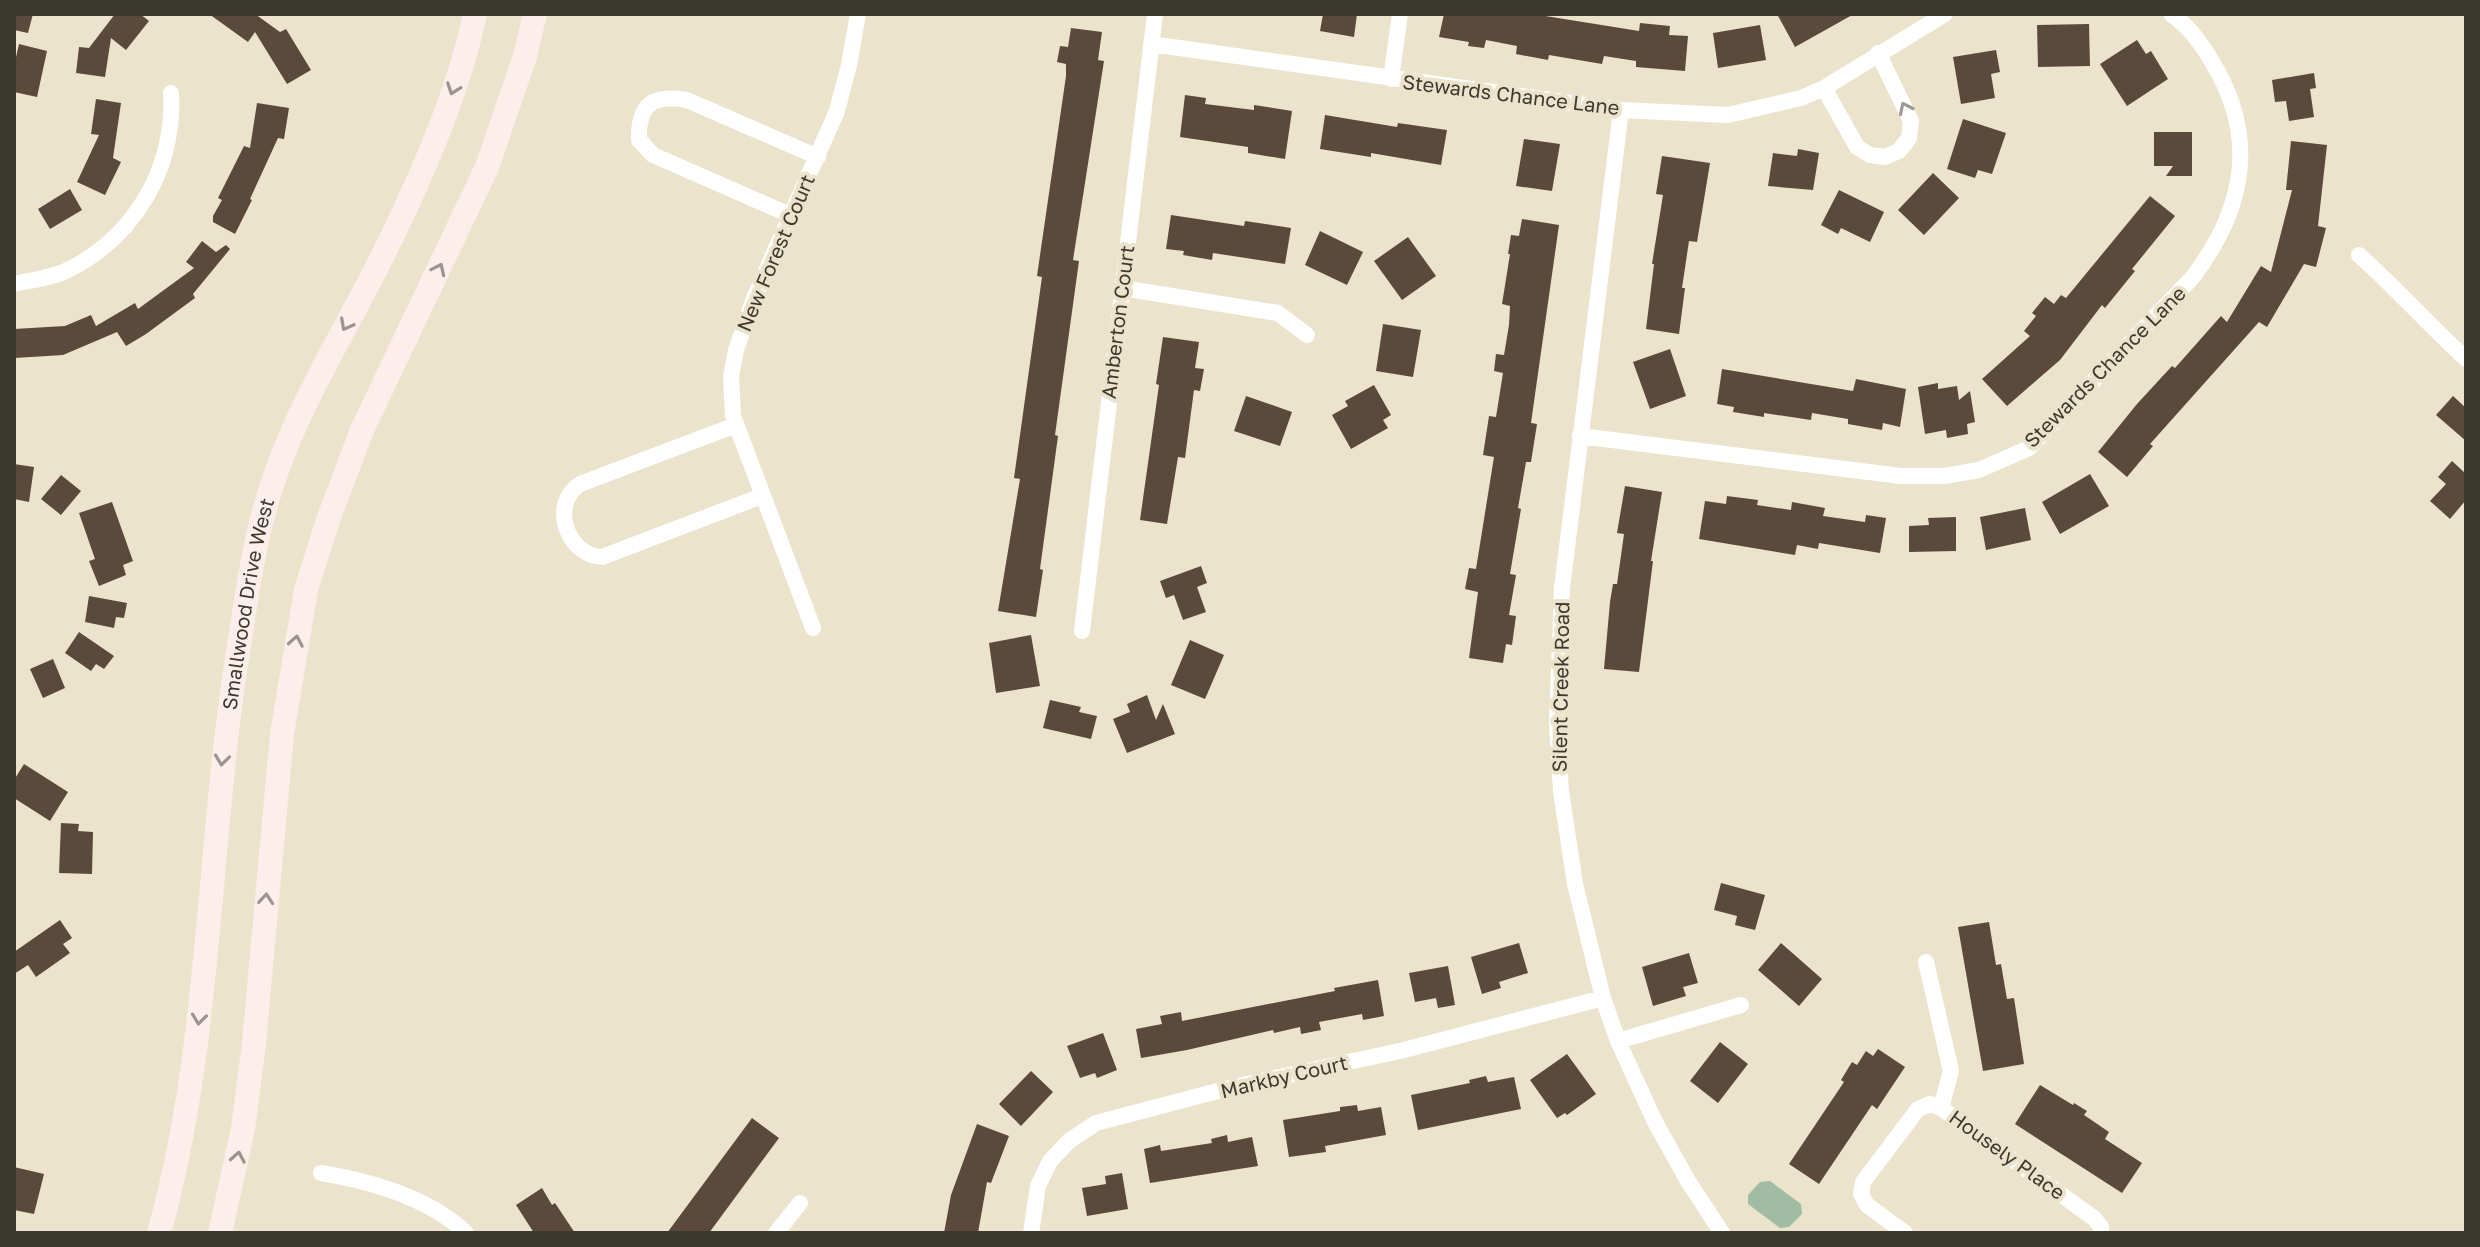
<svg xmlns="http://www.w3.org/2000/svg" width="2480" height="1247" font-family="'Golos Text',sans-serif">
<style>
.green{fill:#a0bca2}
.building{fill:#5b493c}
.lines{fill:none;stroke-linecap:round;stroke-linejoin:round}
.street{stroke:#fff;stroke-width:16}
.secondary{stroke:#fceeeb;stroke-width:24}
.oneway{stroke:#9c948d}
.oneway2{stroke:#9e9c97}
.labels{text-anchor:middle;stroke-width:8;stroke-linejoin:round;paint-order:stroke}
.street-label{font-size:20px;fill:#3c392f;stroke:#ece3cc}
</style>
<rect width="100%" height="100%" fill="#ece3cc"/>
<path class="green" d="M1770 1181 1801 1204 1802 1214 1789 1227 1780 1228 1748 1204V1195L1760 1182Z"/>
<path class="building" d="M14 14H33L28 33 14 30Z
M115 14H140L149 21 126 50 111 38 105 77 76 73 79 47 89 48Z
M209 14H255L280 32 286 29 311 70 287 84 255 32 248 42Z
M1323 14H1357L1354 37 1320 31Z
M1444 14H1533L1639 31 1640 23 1670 26 1669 35 1688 36 1685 71 1636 67V61L1604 56 1602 64 1549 55 1548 60 1516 54 1517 46 1486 40 1484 48 1468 46 1469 42 1439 37Z
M1777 14H1854L1795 47Z
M2089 24 2090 66 2038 67 2037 25Z
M1760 25 1766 60 1718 68 1713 33Z
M1071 28 1102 32 1098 60 1104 61 1073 260 1079 261 1055 435 1058 436 1040 569 1043 570 1036 617 998 611 1020 479 1014 478 1042 277 1037 276 1066 76V64L1057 62 1060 46 1068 47Z
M2137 40 2146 54 2151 51 2168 79 2127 106 2100 64Z
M19 44 47 51 37 97 14 92V66Z
M1996 50 2000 72 1991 74 1995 98 1961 104 1953 57Z
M2314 73 2316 88 2310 89 2314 117 2289 121 2286 101 2275 102 2272 80Z
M1185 95 1206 98 1205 104 1254 110V105L1292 111 1285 159 1248 153V147L1180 137Z
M96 99 121 103 113 158 121 162 105 195 77 182 99 135 91 134Z
M257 103 289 108 284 139 278 138 250 199 252 200 235 234 213 222V216L222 200 218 198 244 146 250 148Z
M1325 115 1397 127 1398 123 1447 130 1441 165 1371 153V157L1320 149Z
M1963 119 2006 133 1992 174 1978 170 1975 178 1947 169Z
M2154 132H2192V176H2166L2173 166H2154Z
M1524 139 1560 144 1552 191 1516 186Z
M2291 141 2327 145 2318 226 2326 228 2316 267 2304 264 2267 327 2259 322 2150 444 2153 446 2127 477 2098 452 2137 404 2172 366 2175 368 2221 316 2227 322 2261 266 2271 272 2292 190H2286Z
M1798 149 1819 153 1813 190 1768 186 1773 153 1797 156Z
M1662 156 1710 163 1697 242 1689 241 1682 288H1685L1679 334 1646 329 1654 264H1652L1663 195 1656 194Z
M1933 173 1959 198 1924 235 1898 210Z
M70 189 82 210 50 229 38 209Z
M1839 190 1884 212 1870 242 1841 228 1838 234 1821 225Z
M2150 196 2175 216 2132 269 2135 271 2105 308 2102 305 2060 360 2007 406 1982 379 2030 336 2024 331 2036 316 2032 313 2045 297 2054 304 2061 295 2066 298Z
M1171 215 1244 226 1245 221 1291 228 1285 264 1213 253 1212 260 1183 255 1184 251 1166 249Z
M1522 219 1559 225 1531 423 1537 424 1531 462H1526L1518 508 1521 509 1510 574 1516 575 1509 615 1516 616 1512 645 1506 644 1503 663 1469 658 1478 592 1465 589 1469 568 1476 569 1494 457 1483 455 1489 416 1496 417 1503 373 1494 371 1496 354 1504 355 1509 325 1510 306 1502 304 1510 254H1508L1511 235 1519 236Z
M1320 231 1363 252 1347 285 1305 265Z
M1408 237 1436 276 1402 300 1374 261Z
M202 241 216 252 226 245 230 249 193 294 195 298 146 334 126 346 117 332 63 355 15 358 14 329 65 326 91 315 96 326 135 303 138 309 194 268 186 262Z
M1383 324 1421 330 1413 377 1376 371Z
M1163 337 1199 342 1195 368 1204 369 1200 391 1194 390 1185 458 1178 457 1167 524 1140 520 1159 385 1156 384Z
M1670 349 1686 396 1650 409 1633 362Z
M1722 369 1853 391 1856 379 1906 389 1900 427 1883 423 1882 430 1848 424V419L1812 413 1811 420 1764 413V417L1733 412 1734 407 1717 404Z
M1938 383V389L1957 386 1959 400 1970 391 1975 422 1967 424 1968 434 1947 438 1946 430 1925 434 1918 387Z
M1374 385 1391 415 1383 420 1388 428 1351 449 1332 415 1348 406 1345 401Z
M1246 396 1292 412 1280 446 1234 431Z
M2453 396 2466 408V441L2436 415Z
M2452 461 2466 474V500L2450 519 2430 501 2446 484 2438 477Z
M14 464 34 467 29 502 14 499Z
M2090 474 2109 506 2060 534 2042 502Z
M61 475 81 491 61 515 41 499Z
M1625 486 1662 492 1651 561H1653L1639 672 1604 669 1610 602 1613 584H1617L1624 534 1617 533Z
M1727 496 1758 500 1757 505 1791 510 1792 502 1825 508 1823 516 1865 522 1866 515 1886 518 1880 553 1819 543 1818 549 1797 545 1795 555 1699 539 1705 501 1726 504Z
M112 502 133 561 123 565 126 575 99 586 89 561 95 559 79 513Z
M2025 508 2031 540 1986 550 1980 517Z
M1956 517V551L1909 552V526L1929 525 1928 518Z
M1201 566 1207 583 1197 587 1206 612 1183 620 1174 595 1166 598 1160 581Z
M89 596 127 603 124 618 116 617 114 628 85 622Z
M79 632 114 656 104 669 96 664 91 671 65 653Z
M1031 635 1040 686 996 693 989 643Z
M1190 640 1224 655 1205 699 1171 685Z
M53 659 65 688 43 698 30 669Z
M1147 695 1156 720 1163 704 1175 734 1127 753 1113 719 1130 712 1127 704Z
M1050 700 1081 707 1079 712 1097 716 1091 739 1043 728Z
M24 764 68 792 50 821 14 798V780Z
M61 823 79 824 78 831 93 832 92 874 59 873Z
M1721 883 1765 895 1755 930 1735 925 1737 916 1714 910Z
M60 920 72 938 63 944 70 953 36 977 28 965 14 974V952Z
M1989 922 1996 965 2001 964 2007 999 2014 998 2024 1064 1983 1071 1958 927Z
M1519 943 1528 973 1499 982 1501 988 1482 994 1471 957Z
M1781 943 1822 979 1799 1006 1758 970Z
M1689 953 1698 983 1683 987 1686 996 1653 1006 1642 967Z
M1448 966 1455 1005 1438 1008 1436 998 1415 1002 1409 973Z
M1378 980 1384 1016 1363 1020 1362 1014 1319 1022 1321 1030 1301 1034 1300 1027 1274 1033 1273 1030 1187 1050 1141 1058 1136 1029 1162 1024 1160 1016 1181 1012 1182 1021 1335 991 1334 988Z
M1103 1033 1117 1070 1097 1078 1095 1073 1080 1078 1067 1046Z
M1720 1042 1748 1064 1718 1103 1690 1081Z
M1878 1049 1905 1067 1877 1109 1872 1105 1819 1184 1789 1164 1844 1082 1841 1080 1852 1062 1857 1065 1866 1051 1873 1056Z
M1567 1054 1596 1094 1567 1115 1565 1113 1557 1118 1530 1080Z
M1031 1071 1053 1092 1021 1126 999 1104Z
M1486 1076 1488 1082 1514 1077 1521 1109 1418 1130 1411 1095 1470 1083 1469 1080Z
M2040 1085 2073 1105 2074 1103 2087 1111 2084 1115 2109 1132 2105 1139 2142 1163 2122 1193 2015 1124Z
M1357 1105 1358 1111 1381 1107 1386 1135 1325 1146 1326 1152 1289 1157 1283 1120 1340 1111V1107Z
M752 1118 779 1138 709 1233H667Z
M977 1124 1009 1136 991 1183 987 1182 978 1233H944L951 1195Z
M1227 1135 1228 1142 1252 1137 1258 1166 1150 1183 1144 1149 1160 1145 1161 1151 1212 1143 1211 1139Z
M14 1167 44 1174 34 1214 14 1210Z
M1122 1173 1128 1209 1087 1216 1082 1188 1106 1184 1105 1176Z
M542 1188 552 1205 555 1203 575 1233H534L516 1205Z"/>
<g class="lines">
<path class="street" d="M1151 44 1621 110 1728 115 1801 98 1824 88 1945 14
M1391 79 1400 14
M1824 88 1857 147 1870 155 1885 157 1899 151 1909 138 1911 121 1878 53
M1621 110 1562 588 1557 723 1561 791 1575 884 1603 998 1618 1041 1655 1122 1688 1181 1722 1233
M790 215 653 155 639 140C638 104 653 94 687 100L818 157
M2359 255C2396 288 2429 325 2466 359
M14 284C32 280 52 278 68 270 136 236 175 167 171 93
M1122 288 1278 313 1307 335
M736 425 580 484C549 505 567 555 602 557L762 496
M1580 436 1901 476H1944L1979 470 2029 448 2192 278C2245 209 2259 137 2211 60 2201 43 2189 26 2171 14
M813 628 733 416 731 376 736 350 754 298 837 111 849 65 858 14
M1082 631 1155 14
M1926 962 1951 1071 1941 1108
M1618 1041 1741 1005
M321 1173C370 1181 428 1197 466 1233
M776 1233 800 1203
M1031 1233 1038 1186 1050 1161 1069 1141 1096 1123 1229 1088 1404 1050 1603 998
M1905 1233 1867 1205 1861 1194 1863 1182 1918 1109 1930 1104 1941 1108 2095 1219 2101 1227 2100 1233"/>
<g class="secondary">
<path id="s1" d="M159 1233C213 1040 207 836 240 639 248 588 255 537 271 488 298 403 348 327 387 247 423 173 458 94 475 14"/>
<path d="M220 1233 243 1129 254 1043 282 734 306 590 328 520 362 430 487 167 525 56 535 14"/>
</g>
</g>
<defs><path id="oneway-chevron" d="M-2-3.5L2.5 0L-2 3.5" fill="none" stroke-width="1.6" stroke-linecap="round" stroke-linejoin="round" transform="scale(2)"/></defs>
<g class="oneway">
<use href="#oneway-chevron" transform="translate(453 89) rotate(110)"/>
<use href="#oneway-chevron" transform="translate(439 269) rotate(-65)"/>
<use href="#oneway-chevron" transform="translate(346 325) rotate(118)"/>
<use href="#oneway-chevron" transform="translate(296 641) rotate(-80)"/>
<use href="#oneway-chevron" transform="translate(222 760) rotate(97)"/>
<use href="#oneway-chevron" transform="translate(266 899) rotate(-85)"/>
<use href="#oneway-chevron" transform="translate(199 1019) rotate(97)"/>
<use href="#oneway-chevron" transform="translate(238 1157) rotate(-80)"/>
</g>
<use class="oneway2" href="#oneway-chevron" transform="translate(1905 108) rotate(-116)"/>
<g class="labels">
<g class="street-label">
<text transform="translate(1511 95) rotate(7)" y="7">Stewards Chance Lane</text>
<text transform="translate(776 253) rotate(-67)" y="7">New Forest Court</text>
<text transform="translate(1118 322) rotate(-83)" y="7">Amberton Court</text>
<text transform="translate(2105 367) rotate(-45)" y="7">Stewards Chance Lane</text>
<text dy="7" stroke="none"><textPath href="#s1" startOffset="636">Smallwood Drive West</textPath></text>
<text transform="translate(1561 687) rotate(-89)" y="7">Silent Creek Road</text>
<text transform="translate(1284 1077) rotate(-13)" y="7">Markby Court</text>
<text transform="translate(2007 1155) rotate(36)" y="7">Housely Place</text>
</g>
</g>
<rect width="2480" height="1247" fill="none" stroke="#3c392f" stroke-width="32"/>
</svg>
